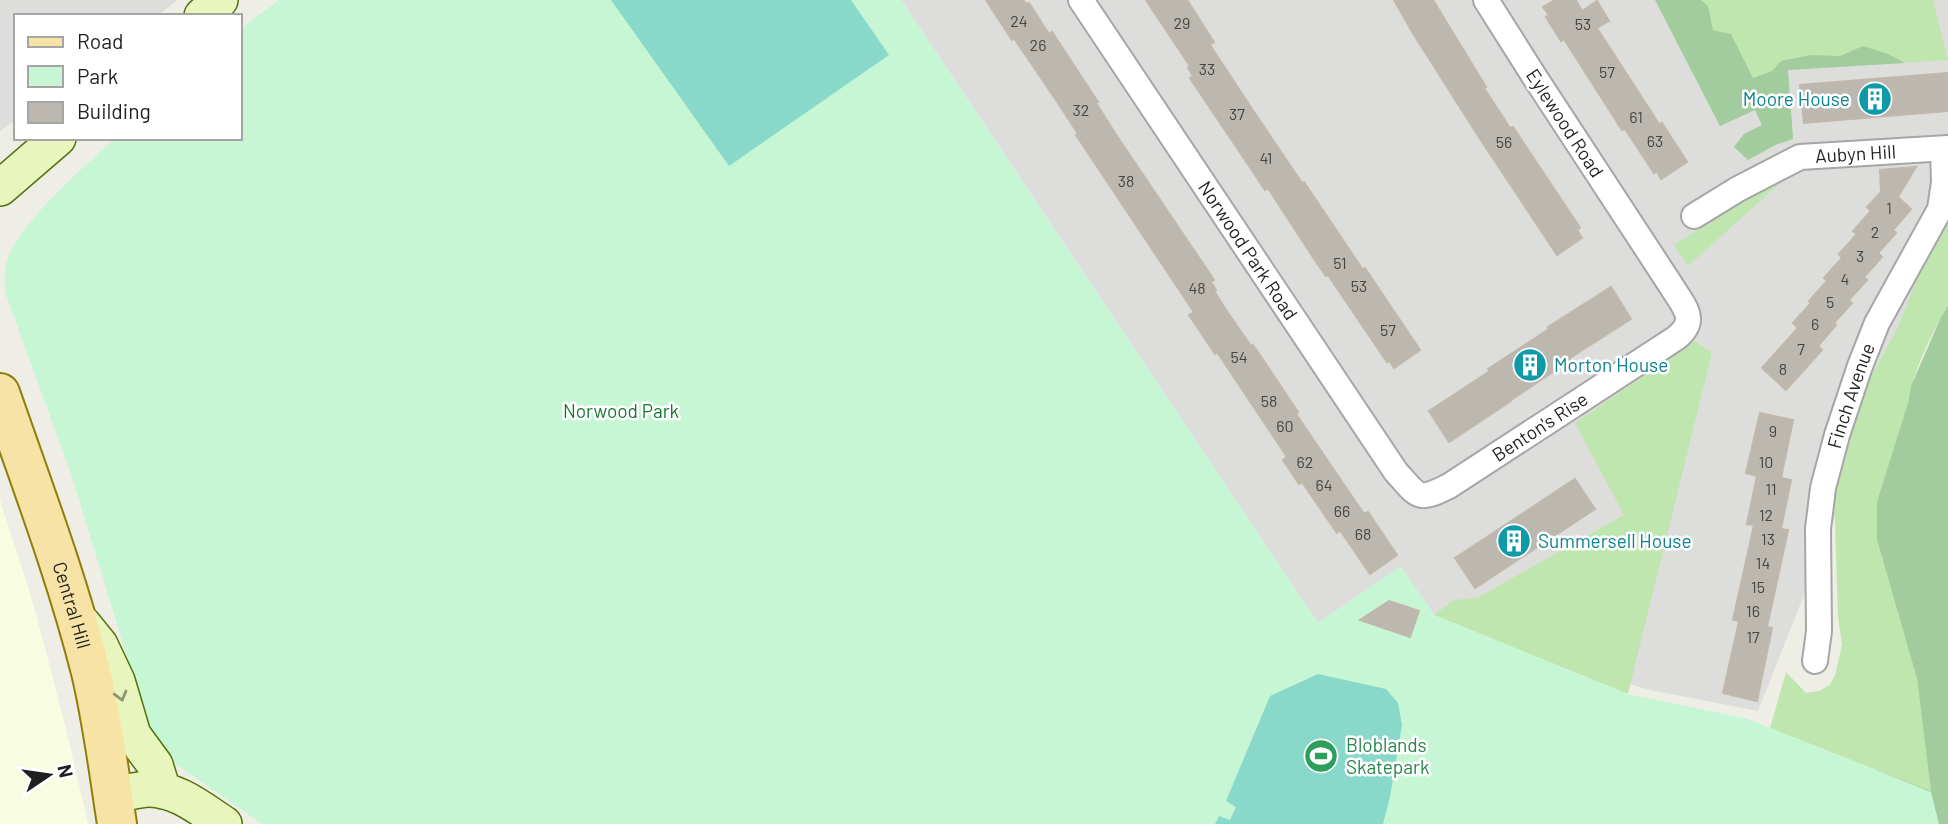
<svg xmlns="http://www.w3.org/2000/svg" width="1948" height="824" font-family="Barlow,sans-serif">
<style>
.residential{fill:#dddddc}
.education{fill:#f8fde2}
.grass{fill:#c0e6b0}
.forest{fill:#a2cc9e}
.park{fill:#c7f6d4}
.pitch{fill:#89d9ca}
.building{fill:#bcb7af;stroke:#c0b8aa;stroke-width:2}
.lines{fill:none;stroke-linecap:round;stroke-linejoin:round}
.street-casing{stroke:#a6a6a6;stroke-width:28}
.secondary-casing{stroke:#53710c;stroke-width:38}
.primary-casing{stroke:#917e0a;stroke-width:42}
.street{stroke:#fff;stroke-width:24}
.secondary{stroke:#e8f6be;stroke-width:35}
.primary{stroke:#f6e3a5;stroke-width:38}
.oneway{stroke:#8e9576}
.labels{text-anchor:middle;stroke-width:5;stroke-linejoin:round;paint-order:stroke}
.number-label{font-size:16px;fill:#464543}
.culture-label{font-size:19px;fill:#0d838f;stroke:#fff;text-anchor:start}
.street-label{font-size:19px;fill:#1f1f1f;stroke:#fff}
.park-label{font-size:19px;fill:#13782f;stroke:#fff}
.leisure-label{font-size:19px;fill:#27864d;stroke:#fff;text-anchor:start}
</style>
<rect width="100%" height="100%" fill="#efeee6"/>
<path class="residential" d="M0 0H178L157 16H16V120L0 131Z
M901 0H1948V232L1758 711 1645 689 1434 615 1401 567 1318 623Z"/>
<path class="education" d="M0 500 30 593 49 663 68 737 88 824H0Z"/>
<path class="grass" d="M1655 0H1933L1948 60 1788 70 1793 139 1775 145 1748 160 1734 147 1744 134 1762 125 1755 110 1720 126Z
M1782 176H1788L1688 266 1674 245Z
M1948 203V306C1932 331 1912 375 1908 403L1877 540 1917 679 1932 792 1770 728 1786 672 1806 693 1819 691 1830 685 1835 675 1842 645 1838 617 1834 493 1865 388 1897 329Z
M1695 341 1712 353 1628 694 1434 615 1454 600 1477 598 1624 515 1575 423Z"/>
<path class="forest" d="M1655 0H1701L1708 6 1713 30 1731 34 1753 78 1772 71 1781 61 1810 55 1840 56 1863 46 1888 54 1905 63 1788 70 1793 139 1775 145 1748 160 1734 147 1744 134 1762 125 1755 110 1720 126Z
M1948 306V824H1778L1876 770 1931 791 1917 679 1877 540V502L1908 403 1911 386 1941 317Z"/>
<path class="park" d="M279 0H901L1318 623 1401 566 1434 615 1628 694 1748 719 1931 792 1939 824H262L174 763 144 725 121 637 72 477 5 292C5 281 4 271 7 260 22 219 84 168 115 138H240V29Z"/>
<path class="pitch" d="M611 0H851L889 55 729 166Z
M1318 674 1386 689 1398 703 1402 725 1390 797 1383 824H1215L1219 816 1230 820 1236 807 1226 801 1270 696Z"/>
<path class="building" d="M986 0H1023L1026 4 1029 3 1049 34 1052 32 1098 102 1096 103 1115 133 1214 280 1211 282 1216 290 1214 291 1228 313 1251 346 1253 345 1262 358 1298 412 1296 414 1364 514 1368 512 1397 555 1370 574 1340 530 1337 533 1302 482 1299 484 1283 460 1287 457 1217 352 1215 354 1189 315 1194 312 1076 135 1078 134 1062 109 1014 38 1012 40Z
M1146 0H1187L1214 42 1210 45 1256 115 1302 183 1304 182 1363 270 1365 268 1420 350 1394 368 1390 361 1387 362 1328 275 1326 276 1316 262 1268 188 1265 190 1249 166 1190 78 1193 76 1188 68 1190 66Z
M1394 0H1433L1486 87 1484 88 1510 128 1513 127 1573 217 1580 228 1577 230 1582 238 1557 255 1484 145 1414 35Z
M1555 0H1576L1582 11 1597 1 1609 21 1597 28 1659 124 1662 123 1687 162 1661 179 1657 171 1654 173 1625 129 1622 130 1564 39 1561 41 1546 17 1549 15 1543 7Z
M1947 73 1948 111 1804 123 1800 85Z
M1916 167 1898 197 1911 209 1893 230 1896 233 1878 253 1882 257 1864 277 1867 280 1848 301 1852 303 1834 323 1836 325 1818 346 1822 350 1786 390 1762 368 1798 328 1793 323 1811 303 1809 301 1827 281 1824 278 1842 258 1839 254 1857 234 1853 231 1871 211 1867 207 1881 192 1880 170Z
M1611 287 1631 319 1570 358 1571 360 1511 400V401L1449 442 1429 411 1490 371 1488 369 1549 329 1548 327Z
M1760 413 1793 420 1781 478 1791 480 1781 529 1788 530 1767 627 1772 628 1757 701 1723 693 1739 621 1733 620 1754 525 1747 524 1757 476 1746 473Z
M1575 479 1595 509 1475 588 1455 558Z
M1389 601 1419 611 1410 637 1360 620Z"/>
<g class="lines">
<g class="street-casing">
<g id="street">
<path id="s1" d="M1081 0 1396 472C1419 497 1417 502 1449 486L1676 338C1699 320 1684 307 1672 287L1534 76 1486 0"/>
<path id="s2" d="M1694 216 1738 189 1800 157 1948 148"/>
<path id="s3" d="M1815 661 1819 631 1818 529 1823 488 1837 435 1860 366 1877 323 1940 209 1944 182 1943 149"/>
</g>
</g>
<g class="secondary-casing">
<path id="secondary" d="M202 16 220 0
M0 188 58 138
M83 624 100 645 117 681 133 735 155 765 163 791
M113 795C124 793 136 790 147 789 176 788 201 809 224 824"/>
</g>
<g class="primary-casing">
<g id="primary">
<path id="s4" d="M0 393C32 485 67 577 91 672 103 722 109 773 117 824"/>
</g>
</g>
<use href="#street" class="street"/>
<use href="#secondary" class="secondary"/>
<use href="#primary" class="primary"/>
</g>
<defs><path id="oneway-chevron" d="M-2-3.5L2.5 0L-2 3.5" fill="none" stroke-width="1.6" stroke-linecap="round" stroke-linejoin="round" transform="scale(1.75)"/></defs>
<use class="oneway" href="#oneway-chevron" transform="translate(121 696) rotate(75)"/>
<defs>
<g id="building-disc" transform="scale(1.75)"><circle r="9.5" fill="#0f9aa8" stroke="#fff"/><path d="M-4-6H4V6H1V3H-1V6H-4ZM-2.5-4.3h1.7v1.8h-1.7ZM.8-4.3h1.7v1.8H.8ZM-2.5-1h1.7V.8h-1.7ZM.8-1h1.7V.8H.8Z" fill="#fff"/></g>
<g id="stadium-disc" transform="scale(1.75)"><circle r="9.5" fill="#2e9e5b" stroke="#fff"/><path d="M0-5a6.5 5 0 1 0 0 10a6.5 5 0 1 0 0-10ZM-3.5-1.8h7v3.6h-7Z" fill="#fff"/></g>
</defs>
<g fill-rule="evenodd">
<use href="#building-disc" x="1875" y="99"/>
<use href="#building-disc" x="1530" y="365"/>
<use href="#building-disc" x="1514" y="541"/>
<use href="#stadium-disc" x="1321" y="756"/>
</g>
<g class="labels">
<g class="number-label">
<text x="1019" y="27">24</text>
<text x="1182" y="29">29</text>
<text x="1583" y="30">53</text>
<text x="1038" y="51">26</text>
<text x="1207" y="75">33</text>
<text x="1607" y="78">57</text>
<text x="1081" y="116">32</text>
<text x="1237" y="120">37</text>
<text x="1636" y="123">61</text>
<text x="1655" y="147">63</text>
<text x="1504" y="148">56</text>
<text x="1266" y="164">41</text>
<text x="1126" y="187">38</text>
<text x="1889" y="214">1</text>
<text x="1875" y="238">2</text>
<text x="1860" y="262">3</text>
<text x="1340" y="269">51</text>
<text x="1845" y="285">4</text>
<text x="1359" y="292">53</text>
<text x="1197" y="294">48</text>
<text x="1830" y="308">5</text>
<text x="1815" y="330">6</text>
<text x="1388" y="336">57</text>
<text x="1801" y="355">7</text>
<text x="1239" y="363">54</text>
<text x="1783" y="375">8</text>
<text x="1269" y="407">58</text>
<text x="1285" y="432">60</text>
<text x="1773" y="437">9</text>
<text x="1305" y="468">62</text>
<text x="1766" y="468">10</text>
<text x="1324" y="491">64</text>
<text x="1771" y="495">11</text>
<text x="1342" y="517">66</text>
<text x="1766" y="521">12</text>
<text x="1363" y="540">68</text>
<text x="1768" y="545">13</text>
<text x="1763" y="569">14</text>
<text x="1758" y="593">15</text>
<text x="1753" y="617">16</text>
<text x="1753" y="643">17</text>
</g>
<g class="culture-label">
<text x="1850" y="106" text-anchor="end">Moore House</text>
<text x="1554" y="372">Morton House</text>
<text x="1538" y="548">Summersell House</text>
</g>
<g class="street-label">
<text transform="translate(1565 123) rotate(57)" y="7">Eylewood Road</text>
<text dy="7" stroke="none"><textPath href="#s2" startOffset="177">Aubyn Hill</textPath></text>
<text dy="7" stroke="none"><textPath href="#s1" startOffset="301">Norwood Park Road</textPath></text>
<text dy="7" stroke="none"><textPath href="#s3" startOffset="270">Finch Avenue</textPath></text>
<text dy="7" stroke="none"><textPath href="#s1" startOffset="740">Benton's Rise</textPath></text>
<text dy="7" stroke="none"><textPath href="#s4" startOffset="224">Central Hill</textPath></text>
</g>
<g class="park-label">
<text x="621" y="418">Norwood Park</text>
</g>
<g class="leisure-label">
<text x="1346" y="752">Bloblands<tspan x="1346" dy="22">Skatepark</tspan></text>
</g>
</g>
<rect x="14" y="14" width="228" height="126" fill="#ffffff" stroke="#a5a5a5" stroke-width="2"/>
<rect x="28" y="37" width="35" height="10" fill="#f6e3a5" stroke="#a5a5a5" stroke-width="2"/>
<text x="77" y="49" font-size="21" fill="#1f1f1f">Road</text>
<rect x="28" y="66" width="35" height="21" fill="#c7f6d4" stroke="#a5a5a5" stroke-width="2"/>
<text x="77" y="84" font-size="21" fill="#1f1f1f">Park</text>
<rect x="28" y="102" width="35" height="21" fill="#bcb7af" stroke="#a5a5a5" stroke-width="2"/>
<text x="77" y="119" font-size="21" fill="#1f1f1f">Building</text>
<g transform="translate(49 775) rotate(77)" stroke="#ffffff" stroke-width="5" paint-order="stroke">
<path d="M0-5L12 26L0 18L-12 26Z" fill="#1f1f1f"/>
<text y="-10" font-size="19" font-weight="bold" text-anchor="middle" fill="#1f1f1f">N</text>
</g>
</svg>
